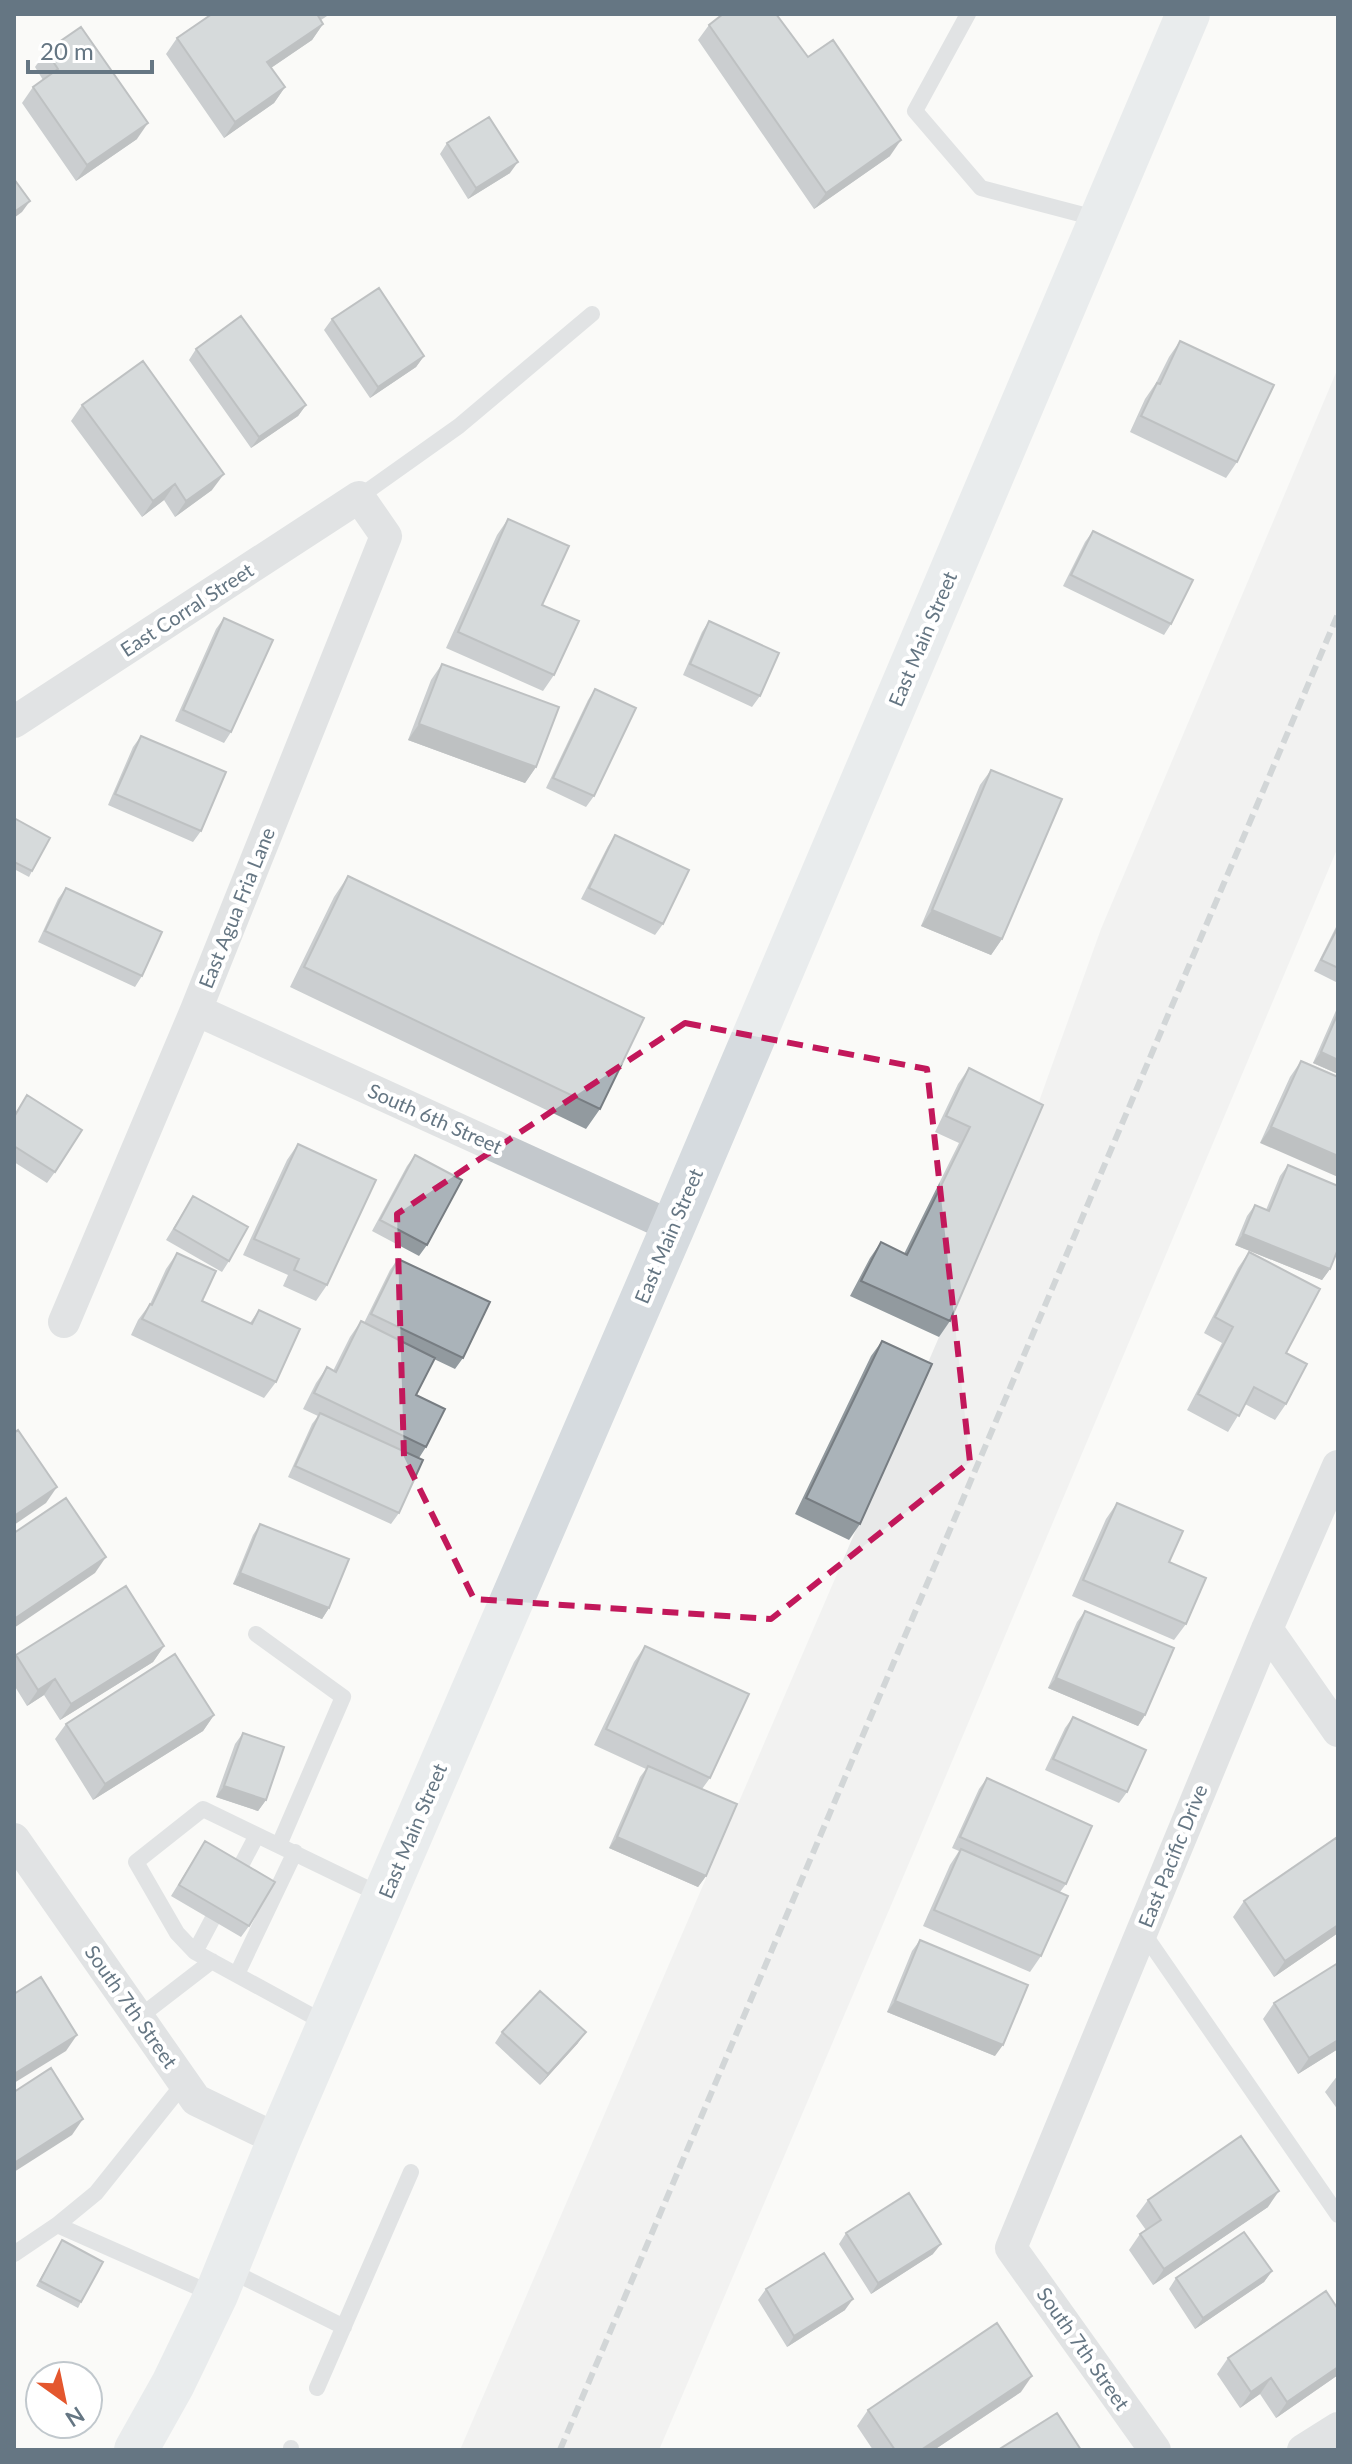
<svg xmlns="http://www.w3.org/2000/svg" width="1352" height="2464" font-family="Lato,sans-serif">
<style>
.built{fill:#e8e9e9}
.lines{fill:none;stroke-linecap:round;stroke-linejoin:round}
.service{stroke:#c3c8cc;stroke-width:16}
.minor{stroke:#c3c8cc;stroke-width:32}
.primary{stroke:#d6dbdf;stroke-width:44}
.rail{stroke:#a2aab0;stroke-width:6;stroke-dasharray:12 6;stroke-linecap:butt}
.wall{fill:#929a9f}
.shaded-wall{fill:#777d82}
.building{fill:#aab3b9;stroke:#777d82;stroke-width:2}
.marked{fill:none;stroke:#c2185b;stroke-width:6;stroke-dasharray:16 10;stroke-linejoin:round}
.labels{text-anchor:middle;stroke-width:8;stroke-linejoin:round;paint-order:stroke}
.street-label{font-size:20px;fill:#657683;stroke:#fff}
</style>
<rect width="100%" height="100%" fill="#fafaf8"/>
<path class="built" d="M1338 368V847L915 1849 659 2450H460L1032 1121 1101 929Z"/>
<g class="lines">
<path class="service" d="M968 14 915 111 981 188 1099 219
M359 497 459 426 592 314
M256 1634 343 1697 279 1845
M236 1875 257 1835
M1142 1931 1338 2215
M195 1952 212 1920
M237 1974 295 1852
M138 2018 212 1961
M325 2023 195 1952 177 1933 136 1862 203 1809 383 1896
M57 2225 213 2294
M14 2254 57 2225 96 2193 184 2083
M227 2269 344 2327
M317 2388 411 2172
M291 2450V2448"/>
<path class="minor" d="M14 722 359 497 386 536 196 1010 64 1322
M196 1010 673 1227
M1267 1629 1338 1731
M14 1839 196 2100 279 2140
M1155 2450 1011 2248 1267 1629 1338 1466
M1303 2450 1338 2428"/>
<path class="primary" d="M136 2450 173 2384 216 2295 279 2140 673 1227 1188 14"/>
<path class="rail" d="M560 2450 1338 614"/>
</g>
<path class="wall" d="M212 14H330L321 20 323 24 312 40 271 68 285 87 274 103 224 138 166 54 177 38Z
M709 25 808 57 890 156 814 209 698 40Z
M46 51 137 139 76 181 22 103 33 87 43 80 35 67Z
M447 143 510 173 468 199 440 154Z
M332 319 424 356 416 367 370 398 324 330Z
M1180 341 1237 462 1226 478 1130 432 1145 399 1156 383 1169 357Z
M196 349 306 405 298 416 251 448 189 360Z
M82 405 212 490 175 517 164 500 142 517 71 421Z
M508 519 542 605 554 675 543 691 446 648 497 535Z
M1093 531 1171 624 1164 635 1063 586 1085 542Z
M224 618 231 732 224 743 175 721 216 629Z
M709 621 760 696 752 707 683 675 702 632Z
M442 664 536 767 525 783 408 740 431 680Z
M595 689 594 796 586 807 546 788 588 700Z
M141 736 201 831 193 842 108 805 133 747Z
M991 770 1002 939 991 955 921 926 980 785Z
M14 818 32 871 29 877 14 869Z
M615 835 663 924 655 935 581 899 608 846Z
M348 876 600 1109 586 1129 290 987 334 897Z
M66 888 142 976 135 987 38 942 58 899Z
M1338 923V983L1314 971Z
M1338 1006V1074L1313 1063Z
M1301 1061 1338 1077 1260 1143 1290 1077Z
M969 1068 1043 1105 950 1321 939 1337 850 1296 870 1258 881 1242 904 1254 959 1143 935 1132 958 1084Z
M27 1095 55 1172 47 1183 14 1162V1115Z
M298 1144 327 1285 316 1301 283 1286 288 1275 243 1255 287 1160Z
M415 1155 427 1245 419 1256 372 1231 407 1166Z
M1288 1165 1330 1269 1322 1280 1235 1245 1247 1216 1255 1205 1266 1210 1280 1176Z
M193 1196 229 1261 222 1272 166 1240Z
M1249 1252 1286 1353V1404L1275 1420 1245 1404 1228 1432 1187 1410 1222 1343 1204 1333 1238 1268Z
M177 1253 202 1301 250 1323 259 1310 276 1382 264 1398 131 1335 138 1320 150 1304 166 1269Z
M398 1259 463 1358 455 1369 434 1359 416 1395 426 1447 419 1458 399 1513 391 1524 288 1477 312 1424 318 1416 303 1409 316 1383 327 1367 333 1371 350 1337 361 1321 364 1323 390 1270Z
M882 1341 860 1524 849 1540 795 1514 871 1356Z
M1117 1503 1169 1562 1186 1624 1174 1640 1072 1596 1106 1519Z
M260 1524 329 1608 322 1619 233 1584 253 1535Z
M1085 1611 1145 1715 1138 1726 1048 1688 1077 1622Z
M164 1646 153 1662 60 1720 44 1695 27 1706 14 1685V1657L16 1655Z
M645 1646 710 1778 702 1789 706 1876 698 1887 609 1848 640 1777 646 1769 594 1745 634 1662Z
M214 1715 203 1731 93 1800 55 1739 66 1724Z
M1073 1717 1127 1792 1119 1803 1045 1770 1065 1728Z
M243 1733 266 1800 258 1811 216 1797 235 1744Z
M987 1778 1066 1884 1060 1892 1041 1956 1030 1972 923 1926 950 1865 959 1851 952 1848 979 1789Z
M205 1841 249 1926 241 1937 171 1896Z
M1338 1841V1933L1274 1977 1233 1917 1244 1901Z
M920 1940 995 2056 887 2012 912 1951Z
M1274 2003 1338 2049 1298 2074 1263 2019Z
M502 2032 578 2043 540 2085 495 2043Z
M1338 2075V2110L1325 2092Z
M1148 2200 1268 2207 1153 2285 1129 2250 1140 2234 1146 2230 1136 2216Z
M846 2233 933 2254 871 2294 839 2244Z
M62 2240 81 2302 78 2308 36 2286Z
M1272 2271 1264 2282 1195 2329 1169 2289 1176 2278Z
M766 2289 845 2310 787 2347 758 2300Z
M1338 2309V2375L1276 2418 1260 2394 1240 2408 1217 2374 1228 2358Z
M1021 2392 934 2450H873L857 2426 868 2410Z"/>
<path class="shaded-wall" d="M323 24 312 40 256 78 267 62Z
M285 87 274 103 224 138 235 122Z
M148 123 137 139 76 181 87 165Z
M901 140 890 156 814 209 826 193Z
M518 162 510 173 468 199 476 188Z
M30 201 22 212 14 218V212Z
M424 356 416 367 370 398 378 387Z
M306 405 298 416 251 448 259 437Z
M224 474 212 490 175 517 186 501Z
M175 484 164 500 142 517 153 501Z
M419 724 536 767 525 783 408 740Z
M932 910 1002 939 991 955 921 926Z
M1321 1052 1338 1060V1074L1313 1063Z
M1271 1127 1338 1156V1177L1260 1143Z
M1243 1234 1330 1269 1322 1280 1235 1245Z
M57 1487 46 1503 14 1525V1516Z
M106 1557 95 1573 14 1628V1619Z
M240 1573 329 1608 322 1619 233 1584Z
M164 1646 153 1662 60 1720 71 1704Z
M1056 1678 1145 1715 1138 1726 1048 1688Z
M55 1679 44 1695 27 1706 38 1690Z
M214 1715 203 1731 93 1800 105 1784Z
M224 1786 266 1800 258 1811 216 1797Z
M617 1837 706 1876 698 1887 609 1848Z
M1338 1925V1933L1274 1977 1285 1961Z
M895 2001 1003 2045 995 2056 887 2012Z
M586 2032 578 2043 540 2085 548 2074Z
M77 2035 66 2051 14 2083V2074Z
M1338 2040V2049L1298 2074 1309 2058Z
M83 2119 72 2135 14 2172V2163Z
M1279 2191 1268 2207 1153 2285 1164 2269Z
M941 2244 933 2254 871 2294 878 2283Z
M1272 2271 1264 2282 1195 2329 1203 2318Z
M853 2299 845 2310 787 2347 794 2336Z
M1338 2367V2375L1276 2418 1287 2402Z
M1032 2376 1021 2392 934 2450H921Z
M1271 2378 1260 2394 1240 2408 1251 2392Z"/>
<path class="building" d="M212 14H317L323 24 267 62 285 87 235 122 177 38Z
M723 14H776L808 57 833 40 901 140 826 193 709 25Z
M81 27 148 123 87 165 33 87 58 69 46 51Z
M489 117 518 162 476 188 447 143Z
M14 179 30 201 14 212Z
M379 288 424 356 378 387 332 319Z
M241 316 306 405 259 437 196 349Z
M1180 341 1274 385 1237 462 1141 416 1157 383 1160 384Z
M143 361 224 474 186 501 175 484 153 501 82 405Z
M508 519 569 546 542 605 579 621 554 675 458 632Z
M1093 531 1193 580 1171 624 1071 575Z
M224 618 273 640 231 732 183 710Z
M709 621 779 653 760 696 690 664Z
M442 664 559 707 536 767 419 724Z
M595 689 636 708 594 796 553 778Z
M141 736 226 772 201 831 115 794Z
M991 770 1062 799 1002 939 932 910Z
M14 818 50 838 32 871 14 862Z
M615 835 689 870 663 924 589 888Z
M348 876 644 1018 600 1109 304 967Z
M66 888 162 932 142 976 45 931Z
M1338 927V968L1321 960Z
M1338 1013V1060L1321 1052Z
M1301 1061 1338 1077V1156L1271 1127Z
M969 1068 1043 1105 950 1321 861 1281 881 1242 907 1255 970 1127 946 1116Z
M27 1095 82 1130 55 1172 14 1146V1117Z
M298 1144 376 1180 327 1285 294 1270 299 1259 254 1239Z
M415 1155 462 1180 427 1245 380 1220Z
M1288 1165 1338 1186V1249L1330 1269 1243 1234 1255 1205 1269 1211Z
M193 1196 248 1227 229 1261 174 1229Z
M1249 1252 1320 1289 1286 1353 1307 1364 1286 1404 1254 1387 1239 1416 1198 1394 1233 1327 1215 1317Z
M177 1253 216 1271 202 1301 252 1324 259 1310 300 1329 276 1382 142 1319 150 1304 152 1305Z
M398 1259 490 1302 463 1358 371 1314Z
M361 1321 435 1358 416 1395 445 1409 426 1447 314 1393 327 1367 336 1372Z
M882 1341 932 1364 860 1524 806 1498Z
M320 1413 423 1460 399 1513 295 1466Z
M18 1430 57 1487 14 1516V1433Z
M66 1498 106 1557 14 1619V1533Z
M1117 1503 1183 1531 1169 1562 1206 1578 1186 1624 1083 1580Z
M260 1524 349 1559 329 1608 240 1573Z
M126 1586 164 1646 71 1704 55 1679 38 1690 16 1655Z
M1085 1611 1174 1648 1145 1715 1056 1678Z
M645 1646 749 1694 710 1778 606 1729Z
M175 1654 214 1715 105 1784 66 1724Z
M1073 1717 1146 1750 1127 1792 1053 1759Z
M243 1733 284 1747 266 1800 224 1786Z
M648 1766 737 1804 706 1876 617 1837Z
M987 1778 1092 1826 1066 1884 960 1837Z
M1336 1838 1338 1841V1925L1285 1961 1244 1901Z
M205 1841 275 1882 249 1926 179 1885Z
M961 1849 1068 1896 1041 1956 934 1910Z
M920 1940 1028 1985 1003 2045 895 2001Z
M1338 1963V2040L1309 2058 1274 2003Z
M41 1977 77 2035 14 2074V1994Z
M540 1991 586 2032 548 2074 502 2032Z
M51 2068 83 2119 14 2163V2092Z
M1241 2136 1279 2191 1164 2269 1140 2234 1161 2220 1148 2200Z
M909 2193 941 2244 878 2283 846 2233Z
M1244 2232 1272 2271 1203 2318 1176 2278Z
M62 2240 103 2262 81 2302 40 2281Z
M824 2253 853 2299 794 2336 766 2289Z
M1326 2291 1338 2309V2367L1287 2402 1271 2378 1251 2392 1228 2358Z
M997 2323 1032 2376 921 2450H895L868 2410Z
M1057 2413 1081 2450H998Z"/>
<path d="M0 0H1352V2464H0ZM685 1023 927 1069 970 1462 771 1619 474 1599 404 1457 397 1214Z" fill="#fafaf8" fill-opacity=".55" fill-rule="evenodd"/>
<path class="marked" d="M685 1023 927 1069 970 1462 771 1619 474 1599 404 1457 397 1214Z"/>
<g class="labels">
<g class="street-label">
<text transform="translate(187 610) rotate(-33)" y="7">East Corral Street</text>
<text transform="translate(923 639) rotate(-67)" y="7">East Main Street</text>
<text transform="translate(237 908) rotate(-68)" y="7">East Agua Fria Lane</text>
<text transform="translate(435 1119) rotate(24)" y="7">South 6th Street</text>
<text transform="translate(669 1236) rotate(-67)" y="7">East Main Street</text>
<text transform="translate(413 1831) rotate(-67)" y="7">East Main Street</text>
<text transform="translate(1173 1856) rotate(-68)" y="7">East Pacific Drive</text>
<text transform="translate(131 2007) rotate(55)" y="7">South 7th Street</text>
<text transform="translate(1083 2349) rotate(55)" y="7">South 7th Street</text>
</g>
</g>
<rect width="1352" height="2464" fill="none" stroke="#657683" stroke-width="32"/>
<g transform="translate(64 2400) rotate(147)"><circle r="38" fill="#ffffff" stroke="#c1c8cd" stroke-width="2"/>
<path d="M0-6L14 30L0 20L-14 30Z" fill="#e4572e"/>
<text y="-12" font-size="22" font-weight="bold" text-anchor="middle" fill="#657683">N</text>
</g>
<path d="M28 60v12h124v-12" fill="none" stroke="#657683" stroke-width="4"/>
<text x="40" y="60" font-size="24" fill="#657683" stroke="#ffffff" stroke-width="6" paint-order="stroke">20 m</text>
</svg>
